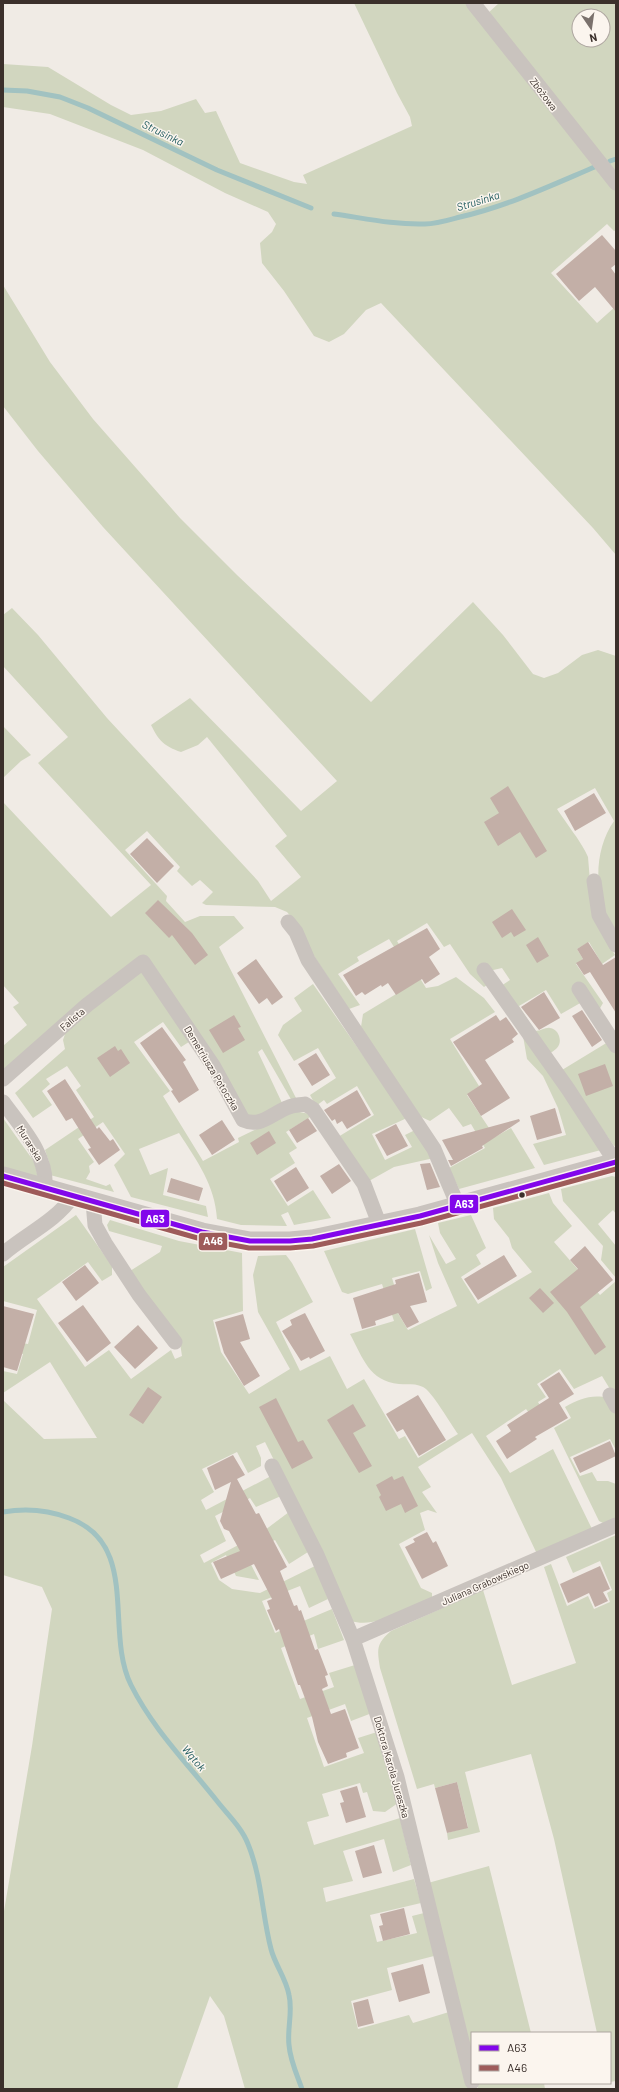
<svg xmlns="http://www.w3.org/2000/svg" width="619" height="2092" font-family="Barlow,sans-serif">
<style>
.green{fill:#d1d6bf;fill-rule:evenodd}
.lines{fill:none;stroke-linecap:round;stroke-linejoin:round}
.stream{stroke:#a1c2c1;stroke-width:5}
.building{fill:#c3afa7}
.minor{stroke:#c9c3be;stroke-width:15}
.tertiary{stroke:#c9c3be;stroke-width:19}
.bus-1-casing{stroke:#fbf5ee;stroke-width:8}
.bus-2-casing{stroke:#fbf5ee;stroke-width:8}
.bus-1{stroke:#8206eb;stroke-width:5}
.bus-2{stroke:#9e5b5a;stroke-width:5}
.bus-dot{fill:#3b302b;stroke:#fbf5ee;stroke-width:1.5}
.labels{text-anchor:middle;stroke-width:3;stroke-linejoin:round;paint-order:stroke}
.street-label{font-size:10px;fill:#3b302b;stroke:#fbf5ee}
.water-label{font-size:11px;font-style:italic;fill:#1f5a5e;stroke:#fbf5ee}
.line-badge{stroke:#fbf5ee;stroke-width:1.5}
.badge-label{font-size:11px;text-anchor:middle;font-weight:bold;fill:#fff}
</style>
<rect width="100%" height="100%" fill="#f0ebe5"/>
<path class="green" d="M354 3H466L487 14 499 3H616V230L614 231 607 224 551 273 597 323 616 306V555L593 528 381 303 366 310 344 334 329 342 314 336 284 291 262 263 260 243 272 232 276 224 268 212 225 193 143 150 50 114 3 107V64L48 67 111 105 131 115 161 111 196 99 205 113 216 111 240 163 294 182 307 184 303 175 412 126 410 117 397 93ZM579 16H603V40H579Z
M3 285 50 362 93 419 180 518 237 575 371 702 473 602 503 635 533 674 544 678 558 673 582 655 598 650 616 656V931C612 924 607 916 604 909 594 881 597 845 614 821L595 788 557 809C566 823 583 844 588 857L593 917 615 955 602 964 589 942 577 949 583 959 576 964 603 1003 599 1010 582 1002 561 1014 546 990 519 1006 535 1031C541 1031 546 1027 550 1028 559 1029 563 1042 557 1048 555 1050 552 1052 549 1054L498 988 510 980 502 968 489 971 487 985 484 987 470 974 450 944 444 947 427 923 397 941 426 988 438 986 456 977 484 998 495 1012 450 1039 479 1086 467 1095 495 1137 511 1128 535 1168 459 1189 449 1168 485 1148 471 1124 463 1127 449 1108 430 1121 417 1115 361 1027 363 1014 416 982 389 939 357 957 359 961 338 974 360 1005 349 1009 310 950 293 919 287 912 275 907 206 905 202 903 213 892 200 880 192 886 177 871 180 867 147 831 125 850 167 896 166 901 185 922 200 916H234L244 928 219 947 296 1098 292 1101 262 1049 258 1052 283 1105 253 1120 245 1118 145 959 3 1070V1046L27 1025 13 1007 19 1003 3 985V802L111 917 151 885 38 763 68 737 3 666V615L12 608 38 635 107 718 258 881 271 901 301 877 275 846 287 836 207 737 198 745 181 752C164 746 159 741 151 725L190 698 301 811 337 781 103 527 38 451 3 406Z
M3 726 31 755 21 761 3 778Z
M143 966 192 1040 181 1047 163 1022 134 1042 170 1091 163 1096 203 1161 239 1142 238 1138 294 1111 310 1114V1117L286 1132 297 1148 289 1153 295 1163 270 1179 288 1206 313 1190 331 1218 294 1225 288 1212 281 1215 287 1226 241 1225 217 1219C215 1185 197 1161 179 1133L139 1149 150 1175 168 1168 163 1195 206 1206 208 1217 131 1197 114 1165 125 1154 103 1122 78 1139 94 1162 89 1166 90 1172 86 1179 106 1186 110 1184 114 1192 50 1175 49 1162 45 1150 94 1117 76 1090 81 1086 67 1066 46 1079 50 1084 42 1091 52 1105 33 1118 15 1093 65 1049 63 1040 67 1028Z
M313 984 407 1118 372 1134 385 1160 412 1147 405 1135 415 1130 434 1158 394 1167 369 1181 338 1137 374 1115 357 1086 327 1104 324 1100 316 1106 310 1095 336 1078 318 1048 294 1061 278 1035 283 1025 302 1011 294 998Z
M522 1030 601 1150 544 1165 533 1144 566 1135 558 1108 543 1076 527 1059Z
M608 1042 616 1055V1145L614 1146 562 1070Z
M3 1118 35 1163 38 1179 3 1169Z
M612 1176 616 1177V1214L613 1210 598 1224 616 1246V1278L601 1260 603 1246 563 1201 561 1189Z
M549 1193 553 1203 572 1226 554 1242 600 1295 616 1281V1399L602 1376 574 1389 560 1369 537 1384 546 1397 538 1402 554 1428 571 1418 565 1407C579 1399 592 1394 608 1398L616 1415V1450L610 1439 570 1457 580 1476 592 1472 597 1481H608L616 1484V1519L605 1524 599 1521 554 1428 543 1412 532 1417 526 1409 486 1436 510 1473 553 1449 592 1529 537 1554 501 1478 472 1433 418 1467 431 1487 422 1492 437 1513 428 1510 420 1513 425 1530 399 1544 421 1588 432 1593V1599C408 1608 376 1629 351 1621L325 1563 265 1442 256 1446 261 1458V1466L248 1473 237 1452 202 1469 214 1492 201 1500 206 1510 271 1476 281 1496 256 1507 250 1498 215 1516 226 1541 200 1555 204 1563 261 1533 289 1512 308 1552 289 1564 275 1540 246 1555 259 1580 236 1576 226 1555 211 1563 219 1580 232 1589 260 1593 315 1566 328 1599 309 1608 300 1586 262 1601 275 1633 332 1609 344 1640 318 1649 314 1634 281 1648 300 1699 334 1687 329 1673 355 1665 372 1713 351 1721 345 1704 307 1718 324 1767 364 1753 358 1738 377 1732 398 1803 385 1812 373 1811 367 1792 363 1793 360 1783 322 1794 329 1816 307 1822 314 1845 400 1818 411 1865 393 1872 384 1839 343 1851 353 1881 323 1888 326 1902 414 1879 421 1903 370 1915 377 1942 417 1933 412 1916 424 1913 434 1956 387 1968 392 1990 351 2001 358 2029 409 2015 413 2023 449 2012 469 2089H245L224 2016 210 1996 177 2089H3V1917L32 1746 52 1609 42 1587 3 1575V1400L44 1439 97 1438 50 1362 3 1393V1371L17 1374 23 1354 3 1349V1340L28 1344 37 1310 3 1301V1267L76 1215 112 1266V1275L102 1281 88 1262 37 1299 85 1367 109 1350 131 1379 171 1350 175 1359 182 1356 180 1343 130 1271 160 1252 162 1246 109 1231 107 1225 110 1220 179 1241 242 1253 243 1311 213 1320 221 1352 249 1394 290 1369 258 1312 253 1275 258 1256 286 1255 292 1263 313 1302 276 1322 300 1371 330 1356 347 1389 364 1379 399 1439 405 1436 418 1458 458 1434C452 1426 431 1390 423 1387 415 1383 407 1385 399 1384 369 1381 363 1358 350 1334L394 1321 382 1284 348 1294 342 1292 324 1251 415 1229 432 1288 426 1291 420 1271 392 1278 401 1308 396 1310 408 1330 457 1306 438 1263 429 1235 446 1264 456 1259 440 1233 438 1223 471 1215 486 1248 476 1255 481 1264 461 1277 478 1304 532 1272 512 1248 509 1238 494 1219 493 1208Z
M616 1535V2081L610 2082V2033H597L554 1839 531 1754 465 1772 480 1832 448 1840 447 1833 468 1827 457 1782 435 1788 434 1784 417 1789 380 1668C377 1649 376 1644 391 1631L483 1590 512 1685 576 1663 544 1567 551 1564 567 1606 588 1596 594 1609 610 1602 607 1593 612 1590 600 1561 573 1573 566 1557Z
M489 1866 531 2033H472V2066L428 1883Z
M476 2083H544L545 2089H478Z"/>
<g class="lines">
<path class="stream" d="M3 90 27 91 60 97 88 108 217 170 311 208
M610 161 616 159
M334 214C363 218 394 225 425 224 437 224 449 220 460 217 508 206 552 185 597 166
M3 1512C26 1508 48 1510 69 1518 141 1544 104 1631 131 1685 153 1729 187 1763 217 1801 228 1815 242 1828 248 1844 262 1878 262 1915 271 1949 275 1965 286 1978 289 1995 293 2012 287 2028 289 2045 290 2060 297 2075 302 2089"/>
</g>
<path class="building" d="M602 235 616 251V264L611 268 616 275V312L595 287 579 301 556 274Z
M508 786 547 851 536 858 520 832 498 846 484 822 499 813 490 798Z
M594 793 606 813 575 831 564 811Z
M147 838 174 866 157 883 130 854Z
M158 900 192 933 208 955 195 965 172 935 169 938 145 913Z
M512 909 526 930 514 937 511 932 502 938 492 922Z
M427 928 440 949 429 957 440 974 425 984 422 979 396 995 388 983 382 987 381 985 365 995 362 992 356 996 343 975Z
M538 937 549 956 537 963 526 945Z
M588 942 603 965 616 957V1013L590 972 584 975 576 963 583 959 577 949Z
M256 959 283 997 272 1005 267 998 259 1004 237 973Z
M544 992 560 1018 539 1030 521 1007Z
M582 1010 602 1040 592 1047 572 1016Z
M234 1015 241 1027 238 1028 245 1040 223 1053 209 1030Z
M496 1015 500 1021 506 1017 518 1034 512 1039 514 1042 485 1060 510 1098 481 1116 467 1094 482 1084 453 1042Z
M162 1027 186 1060 183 1062 199 1090 179 1103 171 1091 173 1090 140 1043Z
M115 1046 118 1051 121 1049 130 1063 110 1077 97 1058Z
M316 1053 330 1075 312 1086 298 1064Z
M605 1064 613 1086 586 1096 578 1074Z
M65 1079 97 1129 99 1127 110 1141 113 1139 120 1150 99 1165 88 1149 91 1148 72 1118 66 1121 47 1091Z
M357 1090 371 1115 347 1129 342 1121 337 1124 335 1119 332 1121 324 1110Z
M555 1108 562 1133 537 1140 530 1116Z
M308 1118 317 1131 297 1143 289 1130Z
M519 1119 520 1121 482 1146 483 1148 451 1166 448 1160H453L442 1140Z
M222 1120 235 1140 212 1155 199 1135Z
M396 1124 408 1146 387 1156 375 1135Z
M269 1131 276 1143 257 1155 250 1143Z
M430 1163 440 1187 427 1190 420 1164Z
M339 1164 351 1181 332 1194 320 1176Z
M296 1167 309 1188 287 1202 274 1181Z
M171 1178 203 1188 199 1201 167 1192Z
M585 1246 613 1280 580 1307 606 1347 595 1355 567 1312 550 1292 578 1269 570 1260Z
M504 1255 517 1276 478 1300 464 1279Z
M85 1265 99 1283 76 1301 62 1282Z
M419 1273 427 1302 410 1306 419 1322 407 1328 398 1313 375 1321 376 1325 362 1329 353 1298 396 1284 395 1280Z
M540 1288 554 1303 543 1313 529 1298Z
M83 1305 111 1343 87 1362 58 1323Z
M3 1306 34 1314 17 1371 3 1367Z
M305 1313 325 1351 310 1359 309 1357 301 1361 282 1331 292 1325 290 1320Z
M243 1314 250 1339 240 1342 260 1376 244 1386 224 1353 215 1322Z
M138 1325 158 1348 135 1369 114 1347Z
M559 1372 574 1394 559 1403 568 1418 535 1437 537 1439 507 1459 496 1441 511 1431 507 1425 549 1398 540 1384Z
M148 1387 162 1397 143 1424 129 1415Z
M418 1395 446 1440 419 1456 403 1429 397 1432 386 1414Z
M276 1398 298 1442 303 1440 313 1458 292 1469 259 1407Z
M353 1404 366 1426 353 1433 372 1466 359 1473 327 1420Z
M610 1441 616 1456 580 1473 573 1458Z
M233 1455 245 1475 237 1479 256 1514 259 1513 287 1567 280 1571 294 1606 297 1605 299 1611 301 1610 315 1650 318 1649 328 1675 325 1676 328 1686 322 1689 331 1714 345 1709 359 1748 346 1753 347 1757 328 1764 318 1742 312 1717 300 1685H298L279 1629 276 1631 267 1610 270 1609 267 1601 272 1599 254 1564 221 1579 213 1562 240 1551 229 1531 224 1529 220 1521 231 1482 215 1490 207 1468Z
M392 1476 394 1480 403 1476 418 1506 405 1513 401 1504 386 1511 379 1497 381 1495 376 1485Z
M427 1532 433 1543 436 1541 448 1566 422 1579 405 1547 415 1542 413 1539Z
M600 1566 610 1589 603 1592 608 1601 595 1607 589 1593 568 1603 560 1584Z
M457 1782 468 1828 447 1833 435 1788Z
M357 1786 366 1817 346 1823 340 1803 344 1802 340 1791Z
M374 1845 382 1873 363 1878 355 1851Z
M404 1908 410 1934 383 1941 379 1926 383 1925 380 1914Z
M423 1964 430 1993 399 2002 391 1973Z
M368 1999 374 2023 358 2027 353 2003Z"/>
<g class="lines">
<path class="minor" d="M473 3 616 183
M594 881 599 915 616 945
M288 922 296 932 308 960 434 1149 458 1206
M484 970 568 1089 616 1163
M579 989 616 1046
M3 1079 87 1005 143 962 214 1067 243 1120C261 1128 272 1113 289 1107 294 1105 300 1105 305 1104L313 1109 364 1184 380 1226
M3 1102C21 1127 48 1155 45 1188
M93 1202 95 1225 105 1243 139 1295 175 1342
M3 1254C26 1234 55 1222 73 1196
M610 1395 616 1406
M272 1466 317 1555 353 1639 397 1777 472 2082
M353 1639 616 1525"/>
<path class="tertiary" d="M3 1176 202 1232 250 1241H290L312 1239 420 1216 616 1162"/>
<g class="bus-1-casing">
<path id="bus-1" d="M3 1176 202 1232 250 1241H290L312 1239 420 1216 616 1162"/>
</g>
<g class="bus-2-casing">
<path id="bus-2" d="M3 1183 201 1239 249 1248H290L313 1246 421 1223 616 1169"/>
</g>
<use href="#bus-1" class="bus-1"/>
<use href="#bus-2" class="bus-2"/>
</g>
<circle class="bus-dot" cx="522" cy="1195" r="3.5"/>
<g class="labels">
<g class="street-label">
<text transform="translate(544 94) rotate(53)" y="4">Zbożowa</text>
<text transform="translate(72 1019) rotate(-41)" y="4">Falista</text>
<text transform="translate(212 1068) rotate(59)" y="4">Demetriusza Potoczka</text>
<text transform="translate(30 1143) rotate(58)" y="4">Murarska</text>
<text transform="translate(485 1583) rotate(-24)" y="4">Juliana Grabowskiego</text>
<text transform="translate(392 1767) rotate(74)" y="4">Doktora Karola Juraszka</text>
</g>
<g class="water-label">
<text transform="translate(163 133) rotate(26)" y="4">Strusinka</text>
<text transform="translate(478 201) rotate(-17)" y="4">Strusinka</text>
<text transform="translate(194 1758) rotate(50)" y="4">Wątok</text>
</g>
</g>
<g class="line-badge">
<rect x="449" y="1194" width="30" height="20" rx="4" fill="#8206eb"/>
<rect x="140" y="1209" width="30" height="19" rx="4" fill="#8206eb"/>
<rect x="198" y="1232" width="30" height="19" rx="4" fill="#9e5b5a"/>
</g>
<g class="badge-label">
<text x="464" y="1208">A63</text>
<text x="155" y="1223">A63</text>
<text x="213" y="1245">A46</text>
</g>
<rect width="619" height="2092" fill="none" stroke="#3b302b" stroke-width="8"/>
<rect x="471" y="2032" width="140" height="52" fill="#fbf5ee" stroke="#aea6a0"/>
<rect x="479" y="2045" width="20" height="6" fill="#8206eb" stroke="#aea6a0"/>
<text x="507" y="2052" font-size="12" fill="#3b302b">A63</text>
<rect x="479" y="2065" width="20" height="6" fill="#9e5b5a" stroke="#aea6a0"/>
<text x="507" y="2072" font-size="12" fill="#3b302b">A46</text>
<g transform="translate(591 28) rotate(167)"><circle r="19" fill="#fbf5ee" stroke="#aea6a0"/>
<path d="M0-3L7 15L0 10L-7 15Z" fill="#7a716c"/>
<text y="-6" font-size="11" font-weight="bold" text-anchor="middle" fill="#3b302b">N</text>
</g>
</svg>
